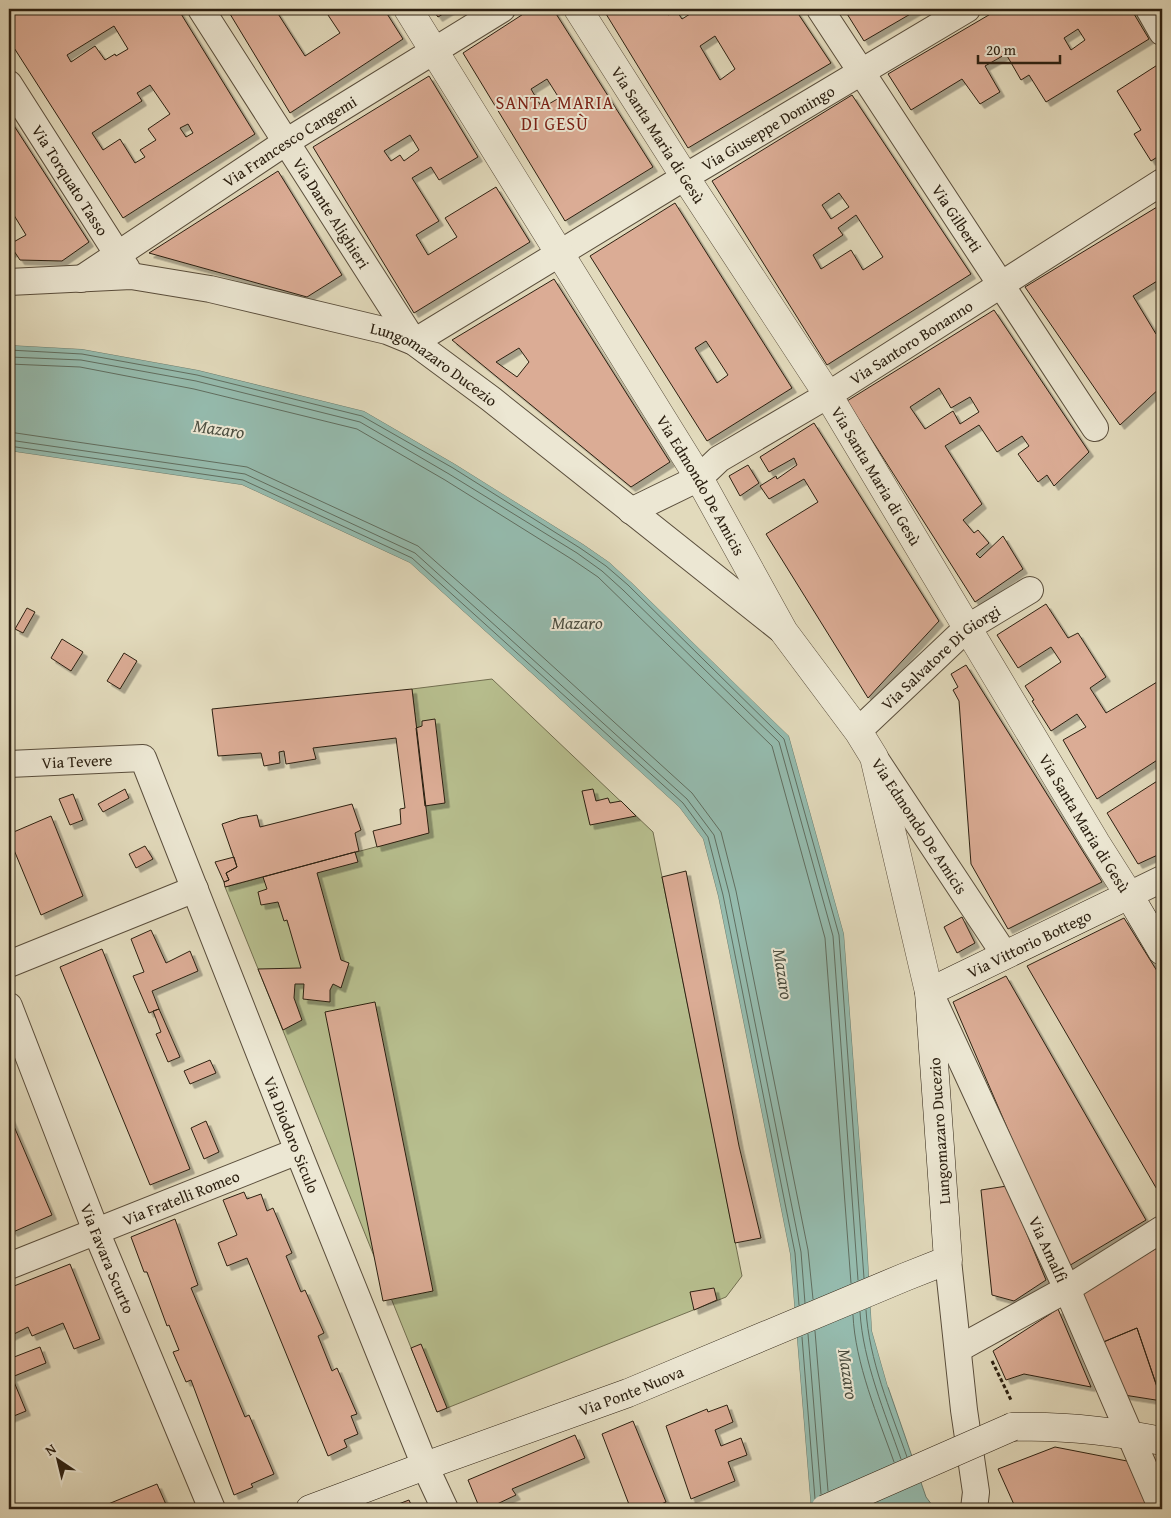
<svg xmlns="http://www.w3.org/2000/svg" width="1171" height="1518" font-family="'Gentium Book Plus',serif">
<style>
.green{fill:#b7be8e;stroke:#726f50}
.water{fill:#95bbae;stroke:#6b7d6f}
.pier{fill:#e2dabc}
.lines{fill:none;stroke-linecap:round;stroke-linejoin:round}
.shore{stroke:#606e60;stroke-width:1}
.building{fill:#dbac95;stroke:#2c2011;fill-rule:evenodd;filter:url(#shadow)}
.minor-casing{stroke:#5a4e3c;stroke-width:28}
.tertiary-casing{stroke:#5a4e3c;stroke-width:29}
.secondary-casing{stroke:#2c2011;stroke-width:29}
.path{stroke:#2c2011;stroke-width:3;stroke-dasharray:4 2.5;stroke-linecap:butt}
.minor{stroke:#ece7d3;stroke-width:26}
.tertiary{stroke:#ece7d3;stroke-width:28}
.secondary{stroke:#ece7d3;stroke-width:28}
.secondary-bridge-casing{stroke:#2c2011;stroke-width:29;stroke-linecap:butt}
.secondary-bridge{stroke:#ece7d3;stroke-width:28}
.labels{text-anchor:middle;stroke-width:4;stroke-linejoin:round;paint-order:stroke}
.street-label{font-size:16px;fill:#2c2011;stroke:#ece7d3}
.neighbourhood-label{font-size:18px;letter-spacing:1px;fill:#7a1f14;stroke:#ece7d3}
.water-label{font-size:18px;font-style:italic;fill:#4c4e40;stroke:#ece7d3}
</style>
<defs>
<filter id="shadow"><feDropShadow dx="4.5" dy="4.5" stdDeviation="0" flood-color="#0004"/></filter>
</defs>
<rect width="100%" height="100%" fill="#e2dabc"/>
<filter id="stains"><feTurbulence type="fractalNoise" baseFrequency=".004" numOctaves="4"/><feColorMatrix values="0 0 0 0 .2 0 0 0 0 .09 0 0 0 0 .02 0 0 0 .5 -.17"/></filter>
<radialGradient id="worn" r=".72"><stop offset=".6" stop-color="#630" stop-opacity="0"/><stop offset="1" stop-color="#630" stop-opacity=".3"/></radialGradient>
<path class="green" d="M492 679 653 832 742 1276 726 1297 437 1412 225 887 428 833 412 689Z"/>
<path class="water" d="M9 345 82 349 198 370 364 411 455 464 583 544 609 562 631 582 789 736 844 934 867 1240 872 1331 888 1387 926 1497 935 1509H811L790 1254 718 896 703 839 679 807 410 563 242 485 9 451Z"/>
<path class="pier" d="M9 343 83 346 199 368 366 409 456 462 584 542 611 560 633 580 791 735 846 934 870 1240 875 1331 891 1388 888 1387 872 1331 867 1240 844 934 789 736 631 582 609 562 583 544 455 464 364 411 198 370 82 349 9 345Z
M9 451 242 485 410 563 679 807 703 839 718 896 790 1254 811 1509H808L788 1254 716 897 701 840 677 808 408 565 241 487 9 453Z"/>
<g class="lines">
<path class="shore" d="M9 350 82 354 197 375 362 416 453 468 580 548 606 566 628 585 784 739 839 935 864 1278
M9 357 81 360 196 381 360 422 449 474 577 553 602 571 623 590 779 742 833 936 858 1280
M9 364 80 367 194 389 357 429 445 480 573 560 598 577 772 746 825 938 851 1283
M9 432 247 467 418 546 513 630 692 793 721 832 736 891 808 1250 813 1299
M9 440 245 474 415 553 687 799 714 835 729 893 801 1252 805 1303
M9 446 243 480 412 558 683 803 708 837 723 895 795 1253 799 1305
M866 1310C869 1360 890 1409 907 1457
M860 1312C863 1362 885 1413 901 1459
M853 1315C855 1363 878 1417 894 1462
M815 1331 828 1491
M808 1334 821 1494
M802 1337 815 1499"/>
</g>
<path class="building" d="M10 9H178L255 134 123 218 9 40V10ZM114 26 128 49 116 56 115 54 105 60 95 46 71 62 67 55ZM150 85 170 114 148 129 156 140 140 150 145 157 135 163 120 139 103 150 92 133 142 101 137 93ZM188 124 193 133 186 137 180 128Z
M227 9H275L305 56 340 33 324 9H384L403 39 290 113Z
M432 9H451L438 17Z
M531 9H553L653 167 565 221 463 53ZM547 79 559 98 542 108 531 89Z
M603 9H663L668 15 676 10 682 19 690 14 686 9H723L725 11 729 9H795L831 63 688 148ZM715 36 735 69 720 80 700 46Z
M844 9H919L864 41Z
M999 9H1131L1149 39 1046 102 1029 75 1021 80 1006 54 985 66 1000 92 980 104 962 79 911 110 888 74ZM1078 29 1085 40 1071 50 1064 38Z
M1162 62V154L1151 161 1134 134 1141 130 1117 91Z
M429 76 478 157 439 180 431 167 412 178 439 221 416 235 428 255 457 237 445 218 496 187 530 242 414 313 313 147ZM410 135 419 150 404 161 400 155 391 161 384 151Z
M852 95 971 274 827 365 712 181ZM839 193 849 207 831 219 822 205ZM856 215 883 257 863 270 851 250 821 269 813 255 843 235 838 228Z
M9 118 89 242 62 261 20 260 14 251 9 254V242L10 244 26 235 9 207Z
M278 171 342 275 307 297 149 253Z
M675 203 792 388 707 441 590 256ZM706 341 728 375 717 383 695 348Z
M1162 204V278L1133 296 1156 334 1162 329V386L1120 425 1025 287Z
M554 279 670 462 631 487 452 340ZM519 348 529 362 517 377 496 362Z
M994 310 1089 452 1054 486 1047 475 1038 482 1018 454 1029 446 1022 436 997 452 979 425 945 446 982 504 963 520 974 533 978 530 989 543 976 554 980 558 1003 536 1023 569 975 602 847 401ZM939 388 951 408 970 397 979 412 960 424 953 411 925 429 910 407Z
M814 423 939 621 868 698 766 534 818 502 804 479 769 499 760 486 776 476 777 479 797 465 794 458 769 472 760 457Z
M748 465 759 483 740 496 729 476Z
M1046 604 1068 638 1078 633 1106 677 1090 688 1106 713 1162 679V757L1097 799 1063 740 1086 727 1077 714 1051 731 1032 701 1034 700 1025 686 1061 662 1051 647 1018 668 997 635Z
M27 608 35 612 23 633 15 629Z
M62 639 83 652 71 671 51 658Z
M124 653 137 661 120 689 107 681Z
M966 665 1102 882 1008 929 971 864 959 701 953 690 958 687 951 674Z
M412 689 429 833 377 847 373 831 401 824 400 809 405 808 396 738 313 748 316 759 286 764 284 751 279 752 280 763 264 766 261 753 218 756 212 709Z
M435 719 445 803 425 806 416 728 422 726V721Z
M1162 778V853L1138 864 1107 813Z
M125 789 129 798 103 812 98 804Z
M593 789 596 801 608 798 610 803 621 801 636 816 590 825 582 791Z
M73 794 83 820 70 825 59 799Z
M352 804 361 830 355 833 359 851 225 887 224 882 229 880 226 873 237 867 222 824 240 818 257 815 260 827Z
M51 816 83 896 41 915 9 838V834Z
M145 846 153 859 136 868 129 854Z
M355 852 358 862 317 873 341 960 349 963 341 988 333 984 330 990V1002L303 999 304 984H295L294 998 302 1020 283 1030 258 969 301 968 287 920 284 921 278 902 261 905 258 892 267 889 263 877Z
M234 857 237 867 226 873 229 880 224 882 215 862Z
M686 871 739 1146 761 1238 735 1243 662 877Z
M962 917 975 943 957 953 944 927Z
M1124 918 1162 979V1198L1027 966Z
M151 930 166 963 190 951 198 971 152 991 159 1009 149 1013 133 976 144 972 131 939Z
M102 949 190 1169 150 1185 60 967Z
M1006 976 1146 1220 1067 1267 953 1002Z
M375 1002 433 1291 383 1301 325 1012Z
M159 1009 180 1057 168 1062 156 1034 161 1032 153 1011Z
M210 1060 216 1073 190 1084 184 1071Z
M9 1117H10L52 1215 13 1232 11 1229 9 1230Z
M206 1121 219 1152 204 1159 191 1128Z
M1007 1186 1046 1280 1014 1301 992 1295 981 1190Z
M244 1192 247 1199 261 1194 267 1211 273 1208 292 1253 286 1256 301 1292 305 1290 324 1333 318 1336 332 1371 337 1368 357 1414 351 1416 358 1434 344 1440 347 1447 328 1456 247 1258 227 1266 218 1243 237 1235 223 1200Z
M175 1219 198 1285 191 1288 245 1417 249 1415 274 1474 251 1484 253 1487 234 1495 191 1380 186 1382 173 1352 179 1350 169 1325 167 1326 147 1272H144L131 1237Z
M1160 1246 1162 1248V1402L1137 1328 1101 1343 1080 1295Z
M70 1264 100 1339 74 1349 63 1323 32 1336 28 1327 10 1336 9 1333V1288Z
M714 1288 717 1300 694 1310 690 1292Z
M1058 1309 1091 1387 1024 1374 1006 1380 993 1351Z
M1137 1328 1162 1401 1124 1395 1101 1343Z
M421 1344 447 1408 437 1412 411 1348Z
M40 1347 46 1363 12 1377 26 1411 9 1418V1359Z
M727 1405 733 1422 715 1430 721 1446 741 1438 747 1455 728 1462 735 1481 691 1499 666 1426 707 1409 708 1412Z
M633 1421 666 1502 649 1509H623L630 1507 602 1434Z
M575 1435 585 1458 512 1489 516 1495 495 1505 496 1509H480L468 1480Z
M1055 1447 1127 1461 1148 1509H1016L998 1469Z
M157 1484 168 1509H96Z
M409 1500 413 1509H372L386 1504 388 1508Z"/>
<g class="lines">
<g class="minor-casing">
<g id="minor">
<path id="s1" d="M201 9 414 342 685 177 967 9"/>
<path id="s2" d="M820 9 1095 428"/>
<path d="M1149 9 1162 32"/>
<path id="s3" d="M9 84 127 269"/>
<path id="s4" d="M81 279 286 142 502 9"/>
<path id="s5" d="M9 282 131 276 210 289 387 331 414 342 491 399 784 632"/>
<path id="s6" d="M631 511 699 478 719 459 828 395 1162 182"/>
<path id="s7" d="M858 731 967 628 1030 590"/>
<path id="s8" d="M876 760 1005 955"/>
<path id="s9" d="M9 764 143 758 298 1151 425 1466 445 1509"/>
<path d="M1129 895 1162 879"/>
<path d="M9 964 195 889"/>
<path id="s10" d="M931 995 1067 1289 1162 1509"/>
<path id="s11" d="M9 1006 96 1231 212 1509"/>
<path d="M948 1260 964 1410 976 1492 974 1509"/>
<path id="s12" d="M9 1266 298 1151"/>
<path d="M958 1349 1067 1289 1162 1229"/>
</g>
</g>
<g class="tertiary-casing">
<g id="tertiary">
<path id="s13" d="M408 9 699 478 784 632 858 731 874 757 929 992"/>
<path id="s14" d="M578 9 685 177 828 395 1096 843 1129 895"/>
</g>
</g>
<g class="secondary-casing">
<g id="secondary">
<path d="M1012 1427C1063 1425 1113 1431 1162 1441"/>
<path id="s15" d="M310 1509 425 1466 628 1393 905 1277 948 1260 929 992 1129 895 1162 951"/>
</g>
</g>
<path class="path" d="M992 1361 1011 1400"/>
<use href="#minor" class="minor"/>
<use href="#tertiary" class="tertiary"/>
<use href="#secondary" class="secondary"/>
<g class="secondary-bridge-casing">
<path id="secondary-bridge" d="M825 1509 1012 1427"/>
</g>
<use href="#secondary-bridge" class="secondary-bridge"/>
</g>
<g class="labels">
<g class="street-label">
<text dy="6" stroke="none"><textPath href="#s1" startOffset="809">Via Giuseppe Domingo</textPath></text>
<text dy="6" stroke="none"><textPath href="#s14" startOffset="149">Via Santa Maria di Gesù</textPath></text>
<text dy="6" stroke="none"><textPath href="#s4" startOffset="250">Via Francesco Cangemi</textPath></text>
<text dy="6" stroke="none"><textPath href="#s3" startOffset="114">Via Torquato Tasso</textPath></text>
<text dy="6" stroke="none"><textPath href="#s1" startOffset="242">Via Dante Alighieri</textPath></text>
<text dy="6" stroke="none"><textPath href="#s2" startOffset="250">Via Gilberti</textPath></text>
<text dy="6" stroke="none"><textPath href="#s6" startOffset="328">Via Santoro Bonanno</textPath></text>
<text dy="6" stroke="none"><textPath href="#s5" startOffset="441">Lungomazaro Ducezio</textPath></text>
<text dy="6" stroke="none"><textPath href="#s14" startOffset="554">Via Santa Maria di Gesù</textPath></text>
<text dy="6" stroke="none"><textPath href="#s13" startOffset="559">Via Edmondo De Amicis</textPath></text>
<text dy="6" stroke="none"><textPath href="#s7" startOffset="111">Via Salvatore Di Giorgi</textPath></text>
<text dy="6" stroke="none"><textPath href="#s9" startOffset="68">Via Tevere</textPath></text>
<text dy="6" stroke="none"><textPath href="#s14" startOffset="959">Via Santa Maria di Gesù</textPath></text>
<text dy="6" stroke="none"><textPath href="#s8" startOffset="79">Via Edmondo De Amicis</textPath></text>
<text dy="6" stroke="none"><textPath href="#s15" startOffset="1065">Via Vittorio Bottego</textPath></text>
<text transform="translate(939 1131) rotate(-94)" y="6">Lungomazaro Ducezio</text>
<text dy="6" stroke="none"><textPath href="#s9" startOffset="539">Via Diodoro Siculo</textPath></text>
<text dy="6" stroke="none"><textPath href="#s12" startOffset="185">Via Fratelli Romeo</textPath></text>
<text dy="6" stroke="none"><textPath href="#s10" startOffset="280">Via Amalfi</textPath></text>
<text dy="6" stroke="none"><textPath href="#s11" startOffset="271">Via Favara Scurto</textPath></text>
<text dy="6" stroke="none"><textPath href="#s15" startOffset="342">Via Ponte Nuova</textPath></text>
</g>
<g class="neighbourhood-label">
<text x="555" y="109">SANTA MARIA<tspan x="555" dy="21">DI GESÙ</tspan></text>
</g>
<g class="water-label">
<text transform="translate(219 429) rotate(8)" y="6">Mazaro</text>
<text x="577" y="629">Mazaro</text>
<text transform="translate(783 974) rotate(81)" y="6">Mazaro</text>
<text transform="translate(848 1374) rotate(81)" y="6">Mazaro</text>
</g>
</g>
<rect width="1171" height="1518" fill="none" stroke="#e2dabc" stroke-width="30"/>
<rect x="10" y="10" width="1151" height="1498" fill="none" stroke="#2c2011" stroke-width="2.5"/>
<rect x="15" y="15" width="1141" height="1488" fill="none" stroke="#2c2011"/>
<g transform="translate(58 1460) rotate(325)" stroke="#ece7d3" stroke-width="4" paint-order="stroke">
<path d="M0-4L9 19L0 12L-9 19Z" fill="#2c2011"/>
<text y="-8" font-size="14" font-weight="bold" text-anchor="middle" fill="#2c2011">N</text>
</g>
<path d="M978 55v8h82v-8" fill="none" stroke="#2c2011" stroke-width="2.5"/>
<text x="986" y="55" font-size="15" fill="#2c2011" stroke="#ece7d3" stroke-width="4" paint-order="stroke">20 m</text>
<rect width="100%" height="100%" filter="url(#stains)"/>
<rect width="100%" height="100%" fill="url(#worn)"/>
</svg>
